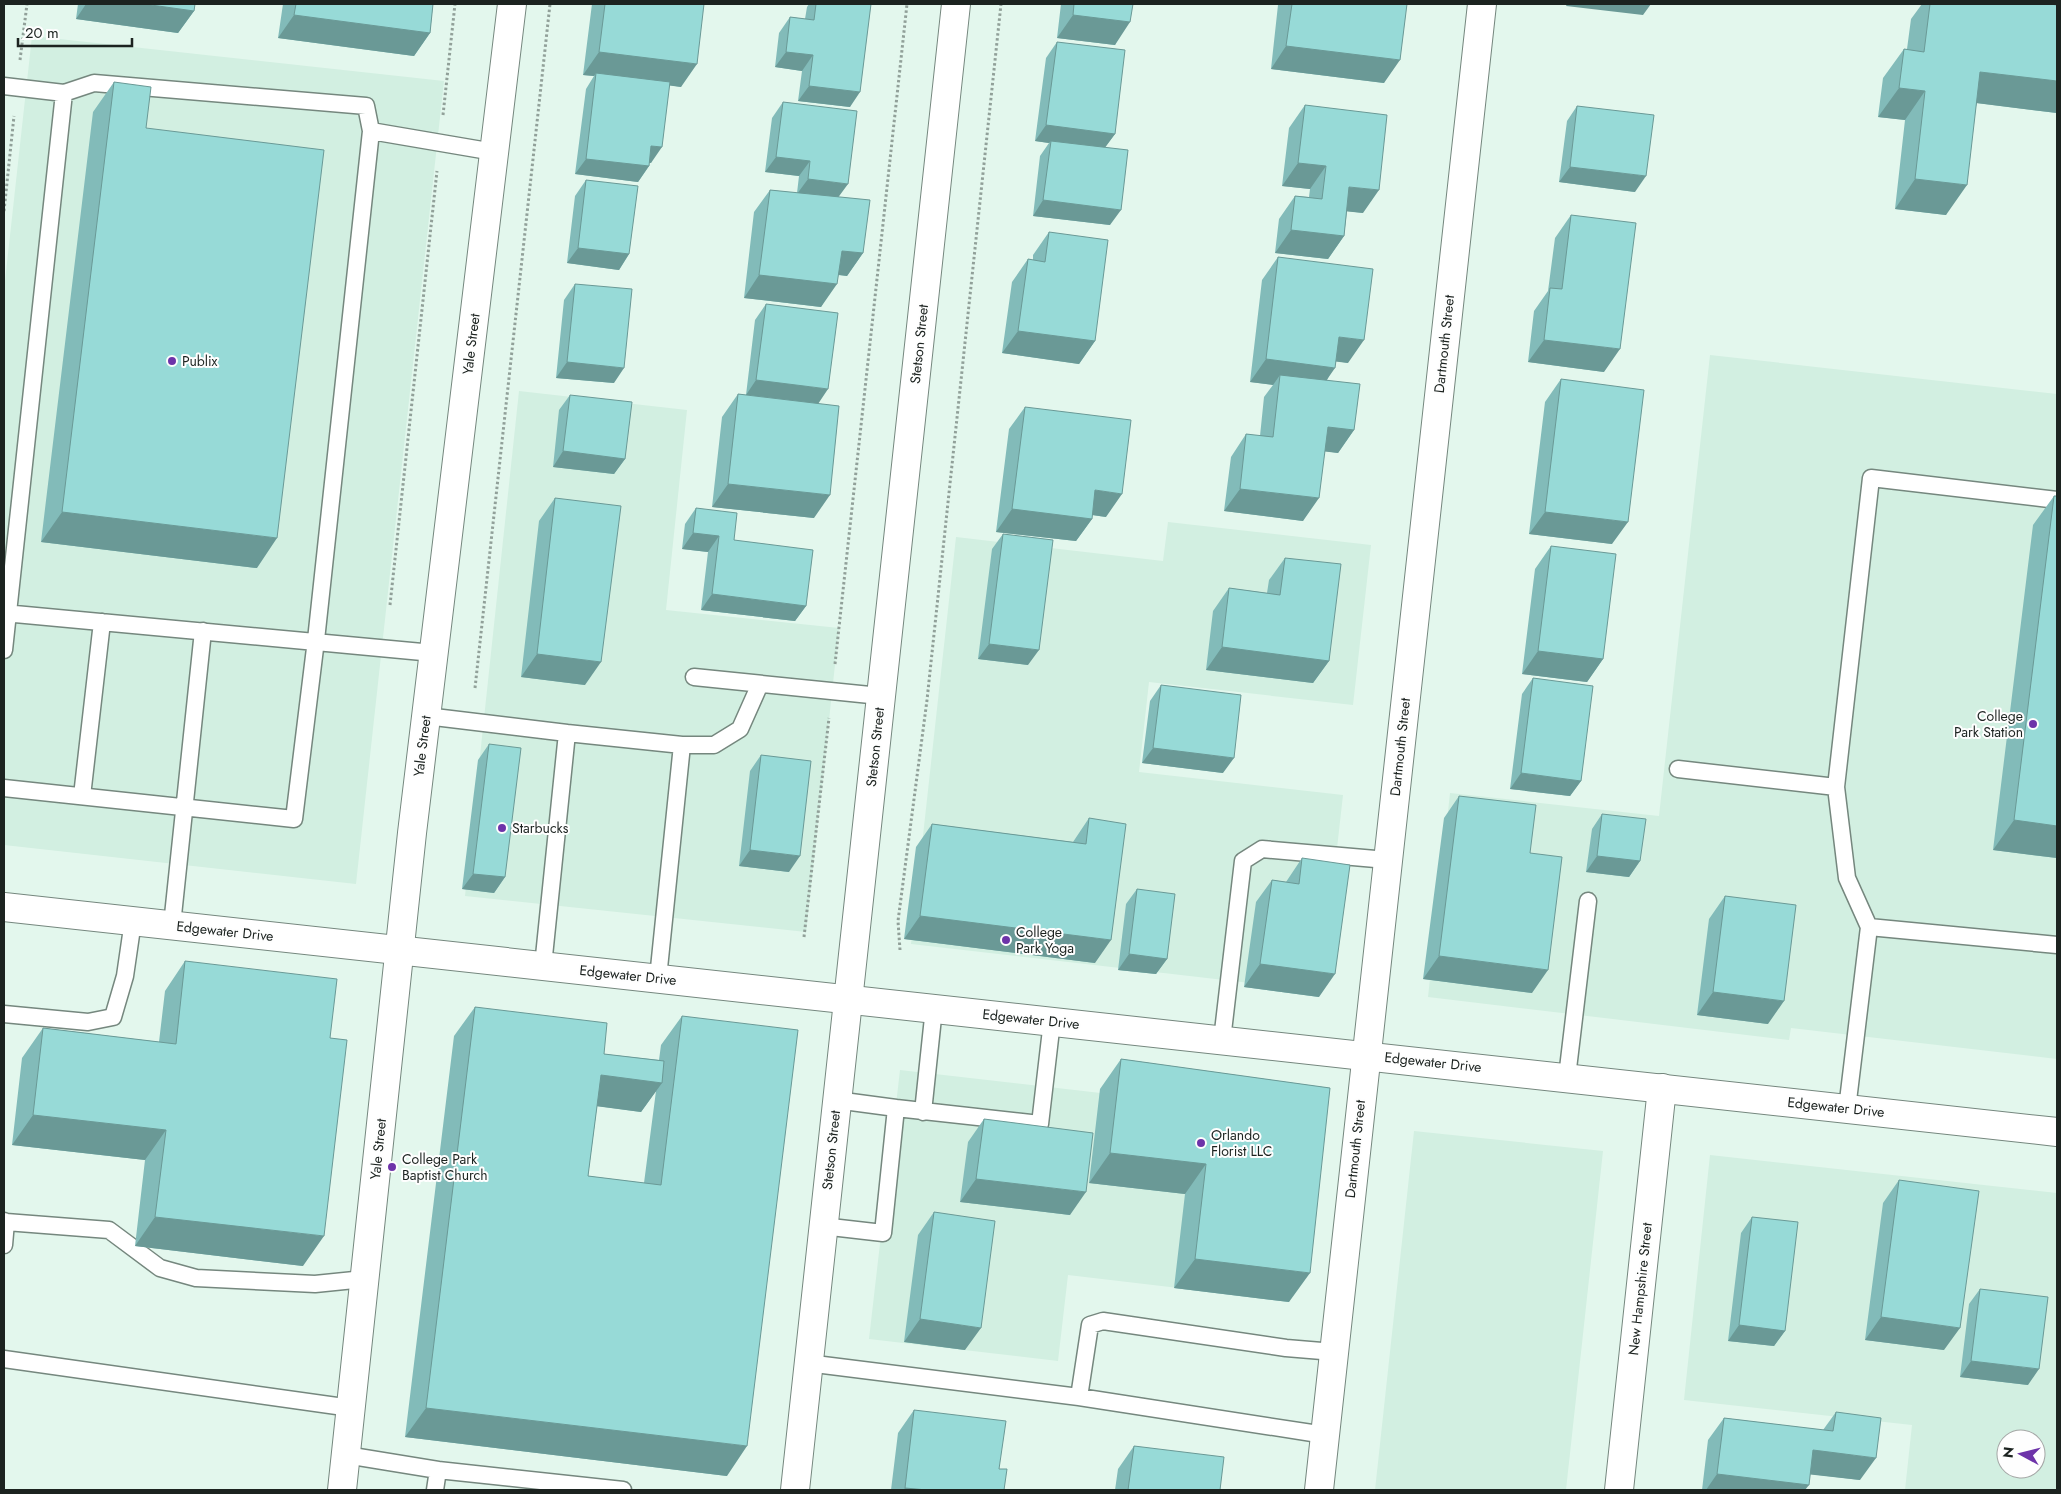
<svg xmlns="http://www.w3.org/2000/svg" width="2061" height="1494" font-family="Jost,sans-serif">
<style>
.built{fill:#d2efe1;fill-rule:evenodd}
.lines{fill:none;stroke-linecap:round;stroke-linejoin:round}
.service-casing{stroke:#75877e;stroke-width:19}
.minor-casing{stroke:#75877e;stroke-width:30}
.tertiary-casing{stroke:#75877e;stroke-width:30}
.path{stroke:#91a099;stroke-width:3;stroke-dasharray:2.5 2.5;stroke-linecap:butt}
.service{stroke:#fff;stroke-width:16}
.minor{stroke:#fff;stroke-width:28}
.tertiary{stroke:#fff;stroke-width:28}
.wall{fill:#82bbb9;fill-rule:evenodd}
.shaded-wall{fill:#6a9996}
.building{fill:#97dad7;stroke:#6a9996}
.poi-dot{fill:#6d33a9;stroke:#fefefe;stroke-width:2}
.labels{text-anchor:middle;stroke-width:4;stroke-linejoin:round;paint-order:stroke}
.street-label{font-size:14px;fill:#1c2320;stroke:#fefefe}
.poi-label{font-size:14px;fill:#1c2320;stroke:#fefefe;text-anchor:start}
</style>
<rect width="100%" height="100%" fill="#e3f7ed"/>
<path class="built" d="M32 36 444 81 356 884 4 845V290Z
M1710 355 2057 394V1059L1791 1028 1789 1040 1428 997 1450 793 1659 816Z
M519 391 687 410 666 610 839 628 806 932 465 896Z
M1168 522 1371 545 1353 705 1149 682 1139 772 1343 795 1321 991 911 944 956 537 1163 561Z
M900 1070 1310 1117 1288 1301 1068 1275 1058 1361 869 1339Z
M1414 1131 1603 1151 1566 1490H1375Z
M1710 1155 2057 1193V1490H1905L1912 1425 1684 1400ZM2006 1439H2036V1469H2006Z"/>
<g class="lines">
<g class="service-casing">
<path id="service" d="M4 86 64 93 94 83 366 106 371 131
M4 613 433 653
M4 650 64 93
M694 677 880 696
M426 716 567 733
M682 745H714L740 729 760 684
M1678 769 1836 787 1847 878 1869 927 1847 1109
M1836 787 1871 478 2057 500
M4 788 294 819 316 640 371 131 494 152
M82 796 102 622
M172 925 203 631
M1869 927 2057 945
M543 966 567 733 682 745 658 978
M4 1014 88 1022 113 1017 125 976 133 921
M1222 1040 1243 861 1262 849 1387 860
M1567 1077 1588 901
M836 1100 896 1108
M923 1112 934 1008
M4 1221 6 1222 4 1245
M6 1222 109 1230 160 1268 196 1278 315 1284 364 1279
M822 1226 883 1233 896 1108 1040 1124 1052 1021
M4 1359 351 1408
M807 1363 1079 1397 1325 1435
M1079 1397 1090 1325 1103 1321 1286 1348 1334 1352
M346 1455 438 1470 435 1490
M438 1470 623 1490"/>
</g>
<g class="minor-casing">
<path id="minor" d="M342 1490 412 833 512 4
M795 1490 956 4
M1319 1490 1482 4
M1619 1490 1662 1088"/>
</g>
<g class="tertiary-casing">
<path id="tertiary" d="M4 907 2057 1132"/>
</g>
<path class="path" d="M20 60 27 4
M443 115 455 4
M4 211 14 116
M390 605 437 171
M835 664 907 4
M475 688 550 4
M804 937 829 718
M900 950 898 921 927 700 1001 4"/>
<use href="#service" class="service"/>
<use href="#minor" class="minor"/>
<use href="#tertiary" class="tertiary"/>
</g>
<path class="wall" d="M78 4H195L194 11 178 33 76 19Z
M283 4H433L430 33 414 56 278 38Z
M592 4H704L681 87 669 85 651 163H649V166L638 182 575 174 586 89 594 76 583 75Z
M809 4H871L850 107 798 101 802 71 775 67 779 33 790 17 805 19 807 7Z
M1061 4H1133L1115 45 1057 38Z
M1279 4H1407L1384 83 1271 69 1278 5Z
M1922 4H2050L2057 113 1977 103 1946 215 1895 209 1905 120 1878 117 1883 78 1904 49H1907L1911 19Z
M1057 42 1115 134 1105 147 1110 225 1033 216 1040 156 1049 143 1035 141 1046 58Z
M114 82 146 128 257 568 41 542 93 112Z
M783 102 838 197 863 253 847 276 838 275 821 307 744 298 754 212 770 190 797 193 799 176 765 172 772 118Z
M1305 105 1363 213 1347 211 1344 236 1328 259 1275 253 1279 219 1295 196 1309 197 1310 189 1282 186 1289 128Z
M1577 106 1635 192 1559 182 1567 121Z
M586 180 629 254 619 270 567 263 575 196Z
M1571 215 1604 372 1528 362 1534 311 1548 291 1555 238Z
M1049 232 1095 341 1079 364 1002 353 1012 282 1028 259 1033 260V255Z
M1278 257 1348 363 1336 361 1327 380 1354 430 1338 453 1325 451 1303 521 1224 511 1231 457 1246 434 1260 436 1264 397 1273 385 1250 382 1262 280Z
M575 284 614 383 556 378 564 300Z
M766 304 818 404 814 518 712 507 722 417 738 394 746 395 755 320Z
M1561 379 1612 544 1529 534 1545 402Z
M570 395 625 459 614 474 553 467 559 410Z
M1025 407 1106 517 1092 515V519L1076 541 996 532 1009 429Z
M2054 496 2057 858 1993 850 2033 525Z
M555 498 585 685 521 677 539 521Z
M696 508 734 540 806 606 795 621 701 610 708 552 682 549 685 524Z
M1003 534 1028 665 978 659 992 549Z
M1551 546 1603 659 1587 682 1522 674 1535 569Z
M1285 558 1329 661 1313 683 1206 670 1213 611 1229 588 1267 593 1269 580Z
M1533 678 1581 781 1570 796 1510 789 1522 694Z
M1161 685 1223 773 1142 763 1150 701Z
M489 744 505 877 494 893 462 889 478 760Z
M761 755 789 872 739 866 750 771Z
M1459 796 1530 853 1532 993 1423 979 1444 818Z
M1602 814 1640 861 1629 877 1586 872 1592 829Z
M1089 818 1095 963 904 939 916 847 932 824 1073 842Z
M1302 858 1319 997 1244 987 1256 902 1272 880 1286 882Z
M1137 889 1167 959 1156 974 1118 970 1126 904Z
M1725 896 1768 1024 1697 1015 1709 919Z
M185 961 303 1266 135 1246 145 1160 12 1145 22 1058 43 1028 159 1042 165 991Z
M475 1007 604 1054 659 1060 661 1045 682 1016 727 1476 405 1437 454 1036ZM656 1091 644 1183 588 1176 597 1106 641 1112Z
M1121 1059 1330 1088 1289 1302 1174 1288 1185 1194 1089 1183 1100 1089Z
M984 1119 1070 1215 960 1202 968 1142Z
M1899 1180 1944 1350 1865 1340 1883 1203Z
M934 1212 965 1350 904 1342 918 1235Z
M1752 1217 1785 1331 1774 1346 1728 1341 1741 1233Z
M1980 1289 2028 1385 1960 1377 1969 1304Z
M914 1410 999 1469 1004 1490H891L898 1433Z
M1836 1412 1860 1480 1810 1474 1805 1490H1702L1708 1440 1724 1418 1823 1430Z
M1134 1446 1220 1490H1115L1118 1469Z"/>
<path class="shaded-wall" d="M86 4H144L194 11 178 33 76 19Z
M1567 4H1651L1643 15 1566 6Z
M294 15 430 33 414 56 278 38Z
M1073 15 1130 22 1115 45 1057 38Z
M1286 46 1400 60 1384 83 1271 69Z
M599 52 697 64 681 87 596 76V73L594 76 583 75Z
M786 52 813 55 802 71 775 67Z
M1980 72 2057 81V113L1960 101Z
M809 86 860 92 850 107 798 101Z
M1899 88 1925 91 1905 120 1878 117Z
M1046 125 1115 134 1104 149 1051 141 1049 143 1035 141Z
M651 146 662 147 651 163 640 161Z
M776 157 810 161 799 176 765 172Z
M586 159 649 166 638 182 575 174Z
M1298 163 1326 166 1310 189 1282 186Z
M1570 167 1646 176 1635 192 1559 182Z
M808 179 848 184 837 199 797 194Z
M1915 179 1967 185 1946 215 1895 209Z
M1349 187 1379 190 1363 213 1333 210Z
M1043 200 1121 210 1110 225 1033 216Z
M1291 230 1344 236 1328 259 1275 253Z
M578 248 629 254 619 270 567 263Z
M842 251 863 253 847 276 826 273Z
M759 275 837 284 821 307 744 298Z
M1018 331 1095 341 1079 364 1002 353Z
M1339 337 1364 340 1348 363 1323 360Z
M1544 340 1620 349 1604 372 1528 362Z
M1266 359 1335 368 1319 391 1280 375 1273 385 1250 382Z
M567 362 624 368 614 383 556 378Z
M756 380 828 389 818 404 746 395Z
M1328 427 1354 430 1338 453 1312 450Z
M563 451 625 459 614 474 553 467Z
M728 484 830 495 814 518 712 507Z
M1240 489 1319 498 1303 521 1224 511Z
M1095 490 1122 494 1106 517 1079 513Z
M1012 509 1092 519 1076 541 996 532Z
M62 512 277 538 257 568 41 542Z
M1545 512 1628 522 1612 544 1529 534Z
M693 533 719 536 708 552 682 549Z
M712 594 806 606 795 621 701 610Z
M989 644 1039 650 1028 665 978 659Z
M1222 647 1329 661 1313 683 1206 670Z
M1538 651 1603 659 1587 682 1522 674Z
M537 654 601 662 585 685 521 677Z
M1153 748 1234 758 1223 773 1142 763Z
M1521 773 1581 781 1570 796 1510 789Z
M2014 820 2057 826V858L1993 850Z
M750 850 800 856 789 872 739 866Z
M1597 856 1640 861 1629 877 1586 872Z
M473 874 505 877 494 893 462 889Z
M920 916 1111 940 1095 963 904 939Z
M1129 954 1167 959 1156 974 1118 970Z
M1439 956 1548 970 1532 993 1423 979Z
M1260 964 1335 974 1319 997 1244 987Z
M1713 992 1784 1001 1768 1024 1697 1015Z
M601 1075 662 1083 641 1112 580 1104Z
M33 1115 166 1130 145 1160 12 1145Z
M1110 1153 1206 1164 1185 1194 1089 1183Z
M976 1179 1086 1192 1070 1215 960 1202Z
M155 1217 324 1236 303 1266 135 1246Z
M1195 1259 1310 1273 1289 1302 1174 1288Z
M1881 1317 1960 1328 1944 1350 1865 1340Z
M920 1319 981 1328 965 1350 904 1342Z
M1739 1325 1785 1331 1774 1346 1728 1341Z
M1971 1361 2039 1369 2028 1385 1960 1377Z
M426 1408 747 1446 727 1476 405 1437Z
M1813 1450 1876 1458 1860 1480 1797 1473Z
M1717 1474 1809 1485 1805 1490H1706Z
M905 1488 927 1490H903Z"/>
<path class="building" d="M144 4H195L194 11Z
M296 4H433L430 33 294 15Z
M605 4H704L697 64 599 52Z
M816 4H871L860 92 809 86 813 55 786 52 790 17 814 20Z
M1074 4H1133L1130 22 1073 15Z
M1292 4H1407L1400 60 1286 46Z
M1930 4H2050L2057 5V81L1980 72 1967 185 1915 179 1925 91 1899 88 1904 49 1924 52Z
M1057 42 1125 50 1115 134 1046 125Z
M596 73 670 82 662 147 651 146 649 166 586 159Z
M114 82 151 87 146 128 324 150 277 538 62 512Z
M783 102 857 111 848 184 808 179 810 161 776 157Z
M1305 105 1387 115 1379 190 1349 187 1344 236 1291 230 1295 196 1322 199 1326 166 1298 163Z
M1577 106 1654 115 1646 176 1570 167Z
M1051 141 1128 150 1121 210 1043 200Z
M586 180 638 186 629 254 578 248Z
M770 190 870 200 863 253 842 251 837 284 759 275Z
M1571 215 1636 223 1620 349 1544 340 1550 288 1562 289Z
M1049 232 1108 240 1095 341 1018 331 1028 259 1045 262Z
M1278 257 1373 269 1364 340 1339 337 1335 368 1266 359Z
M575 284 632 289 624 368 567 362Z
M766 304 838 313 828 389 756 380Z
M1280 375 1360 384 1354 430 1328 427 1319 498 1240 489 1246 434 1273 437Z
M1561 379 1644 390 1628 522 1545 512Z
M738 394 839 406 830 495 728 484Z
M570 395 632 402 625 459 563 451Z
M1025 407 1131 420 1122 494 1095 490 1092 519 1012 509Z
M2054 496H2057V826L2014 820Z
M555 498 621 506 601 662 537 654Z
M696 508 737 513 734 540 813 550 806 606 712 594 719 536 693 533Z
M1003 534 1053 540 1039 650 989 644Z
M1551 546 1616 554 1603 659 1538 651Z
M1285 558 1341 564 1329 661 1222 647 1229 588 1280 595Z
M1533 678 1593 686 1581 781 1521 773Z
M1161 685 1241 695 1234 758 1153 748Z
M489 744 521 748 505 877 473 874Z
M761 755 811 761 800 856 750 850Z
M1459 796 1536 805 1530 853 1562 857 1548 970 1439 956Z
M1602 814 1646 819 1640 861 1597 856Z
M1089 818 1126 824 1111 940 920 916 932 824 1086 844Z
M1302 858 1350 865 1335 974 1260 964 1272 880 1299 884Z
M1137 889 1175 894 1167 959 1129 954Z
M1725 896 1796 905 1784 1001 1713 992Z
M185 961 337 979 330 1038 347 1040 324 1236 155 1217 166 1130 33 1115 43 1028 176 1044Z
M475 1007 607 1023 604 1054 664 1061 662 1083 601 1075 588 1176 661 1185 682 1016 798 1030 747 1446 426 1408Z
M1121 1059 1330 1088 1310 1273 1195 1259 1206 1164 1110 1153Z
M984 1119 1093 1133 1086 1192 976 1179Z
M1899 1180 1979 1191 1960 1328 1881 1317Z
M934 1212 995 1221 981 1328 920 1319Z
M1752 1217 1798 1222 1785 1331 1739 1325Z
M1980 1289 2048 1297 2039 1369 1971 1361Z
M914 1410 1006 1421 999 1469H1007L1004 1490H927L905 1488Z
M1836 1412 1881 1418 1876 1458 1813 1450 1809 1485 1717 1474 1724 1418 1833 1431Z
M1134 1446 1224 1457 1220 1490H1128Z"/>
<g class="poi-dot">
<circle cx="172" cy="361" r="5"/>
<circle cx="2033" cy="724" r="5"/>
<circle cx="502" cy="828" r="5"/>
<circle cx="1006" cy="940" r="5"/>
<circle cx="1201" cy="1143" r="5"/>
<circle cx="392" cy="1167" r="5"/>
</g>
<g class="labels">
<g class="street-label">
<text transform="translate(471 344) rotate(-83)" y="5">Yale Street</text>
<text transform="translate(919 344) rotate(-84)" y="5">Stetson Street</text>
<text transform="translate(1444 344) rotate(-84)" y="5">Dartmouth Street</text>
<text transform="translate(422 746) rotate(-83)" y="5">Yale Street</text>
<text transform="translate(875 747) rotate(-84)" y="5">Stetson Street</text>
<text transform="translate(1400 747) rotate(-84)" y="5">Dartmouth Street</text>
<text transform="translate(225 931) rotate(6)" y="5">Edgewater Drive</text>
<text transform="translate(628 975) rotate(6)" y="5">Edgewater Drive</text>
<text transform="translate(1031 1019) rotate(6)" y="5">Edgewater Drive</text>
<text transform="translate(1433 1062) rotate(6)" y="5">Edgewater Drive</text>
<text transform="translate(1836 1107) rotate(6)" y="5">Edgewater Drive</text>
<text transform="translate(378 1149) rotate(-84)" y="5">Yale Street</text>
<text transform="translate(1355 1149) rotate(-84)" y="5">Dartmouth Street</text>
<text transform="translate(831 1150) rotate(-84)" y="5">Stetson Street</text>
<text transform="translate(1640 1289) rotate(-84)" y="5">New Hampshire Street</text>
</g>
<g class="poi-label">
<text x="182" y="366">Publix</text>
<text x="2023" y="721" text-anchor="end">College<tspan x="2023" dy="16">Park Station</tspan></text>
<text x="512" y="833">Starbucks</text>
<text x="1016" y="937">College<tspan x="1016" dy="16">Park Yoga</tspan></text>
<text x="1211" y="1140">Orlando<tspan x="1211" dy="16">Florist LLC</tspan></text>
<text x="402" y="1164">College Park<tspan x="402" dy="16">Baptist Church</tspan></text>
</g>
</g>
<rect width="2061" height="1494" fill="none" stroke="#1c2320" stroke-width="10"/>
<g transform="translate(2021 1454) rotate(277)"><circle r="24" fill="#fefefe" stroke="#a4a6a5"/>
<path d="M0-4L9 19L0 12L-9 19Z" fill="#6d33a9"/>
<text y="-8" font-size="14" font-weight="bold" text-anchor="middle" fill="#1c2320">N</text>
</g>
<path d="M18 38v8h114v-8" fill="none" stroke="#1c2320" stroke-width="2.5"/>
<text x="25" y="38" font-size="15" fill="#1c2320" stroke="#fefefe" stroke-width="4" paint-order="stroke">20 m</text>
</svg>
